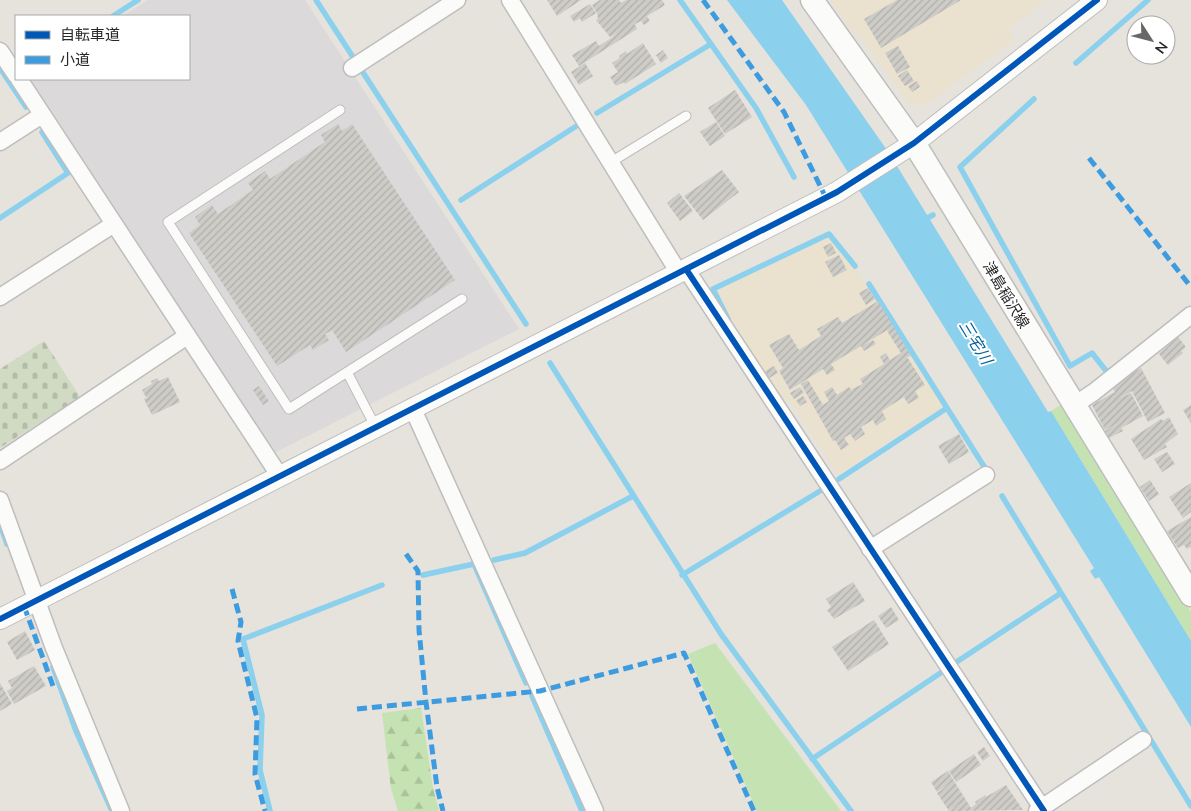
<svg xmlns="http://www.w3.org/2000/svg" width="1191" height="811" font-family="Mulish,'Noto Sans JP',sans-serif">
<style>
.industrial{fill:#dcd9db}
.education{fill:#eae2cf}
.grass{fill:#c5e3b2}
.forest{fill:url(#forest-firs)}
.cemetery{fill:url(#cemetery-stones)}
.water{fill:#8bd0ec}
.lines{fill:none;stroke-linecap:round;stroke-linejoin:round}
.stream{stroke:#8bd0ec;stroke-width:5.5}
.building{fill:url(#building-hatch)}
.service-casing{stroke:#bfbebe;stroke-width:11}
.minor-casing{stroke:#bfbebe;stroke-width:19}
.tertiary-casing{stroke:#bfbebe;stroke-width:22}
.secondary-casing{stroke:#bfbebe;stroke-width:25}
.service{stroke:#fbfbfa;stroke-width:9}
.minor{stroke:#fbfbfa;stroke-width:16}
.tertiary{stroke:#fbfbfa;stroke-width:20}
.secondary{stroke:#fbfbfa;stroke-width:22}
.quiet{stroke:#3d9ce0;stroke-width:5;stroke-dasharray:10 5;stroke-linecap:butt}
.cycleway-casing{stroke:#fff;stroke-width:9}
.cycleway{stroke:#0057b8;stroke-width:6}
.labels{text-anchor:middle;stroke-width:4;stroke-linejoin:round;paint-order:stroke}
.street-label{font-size:15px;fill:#272727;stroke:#fff}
.water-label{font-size:16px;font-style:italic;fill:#08639a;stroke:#fff}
</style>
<defs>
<pattern id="forest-firs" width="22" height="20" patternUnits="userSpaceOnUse" patternTransform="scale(1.25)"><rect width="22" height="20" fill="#c5e3b2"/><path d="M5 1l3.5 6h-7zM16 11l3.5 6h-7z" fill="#a9c399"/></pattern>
<pattern id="cemetery-stones" width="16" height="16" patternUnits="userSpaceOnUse" patternTransform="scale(1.25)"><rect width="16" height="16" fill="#d1dbc3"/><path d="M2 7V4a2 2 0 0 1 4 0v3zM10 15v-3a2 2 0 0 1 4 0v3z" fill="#b3bca8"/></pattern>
<pattern id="building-hatch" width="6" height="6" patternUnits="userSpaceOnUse" patternTransform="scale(1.25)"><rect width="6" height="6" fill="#ceccc7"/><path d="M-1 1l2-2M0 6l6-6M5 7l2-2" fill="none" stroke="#b1afab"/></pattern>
</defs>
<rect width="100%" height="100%" fill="#e6e2dc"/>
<path class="industrial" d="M148 0H305L519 329 274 453 30 79H189V16H123Z"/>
<path class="education" d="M829 0H1046L1009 29 1014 40 927 104H910L858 34 856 36Z
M828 236 876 296 943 407 838 475 789 401 783 404 738 336 716 291Z"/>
<path class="grass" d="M1062 404 1191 612V641L1051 411Z
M715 643 841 811H757L688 654Z"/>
<path class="forest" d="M421 708 433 788 439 811H398L391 789 382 713Z"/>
<path class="cemetery" d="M44 341 80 397 0 448V369Z"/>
<path class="water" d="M727 0H782L889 153 1048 412 1051 411 1191 641V727L1099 577 1095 579 1090 571 1094 568 806 105Z"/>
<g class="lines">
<path class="stream" d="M316 0 526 324
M680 0 756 108 794 177
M113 16 138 0
M1076 63 1148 0
M0 68 26 107
M1034 99 960 167 1070 366 1092 353 1107 372 1112 369
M597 113 711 44
M461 200 578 125
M0 218 68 173 42 132
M922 221 933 215
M728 319 713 289 829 234 855 266
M550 363 721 634 851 811
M947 408 985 468
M839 479 947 408 869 284
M1002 496 1191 806
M0 524 7 544
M494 560 525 553 633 496
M423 575 474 564 526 683
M682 575 820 491
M955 663 1061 593
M53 667 76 731 112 811
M532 696 582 811
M812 759 942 672
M270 811 260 770 262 715 243 639 382 585"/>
</g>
<path class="building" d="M547 0H581L557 16Z
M600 0H619L621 3 626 0H662L665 5 647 16 650 21 644 25 641 21 635 24 634 22 637 29 579 66 572 55 596 41 599 46 617 34 610 37 596 20 598 19 597 13 592 5Z
M897 0H961L881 48 864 19Z
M590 4 596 13 582 22 580 18 574 22 570 16Z
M643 43 656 64 625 84 624 82 616 86 610 77 618 72 612 63 620 58 619 56 626 51 627 54Z
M898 46 910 67 897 74 885 53Z
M663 50 668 58 661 63 656 55Z
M585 63 593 76 579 85 571 72Z
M907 70 914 81 905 86 898 76Z
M917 81 920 87 912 92 908 86Z
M735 90 752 117 725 134 708 108Z
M716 122 725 136 710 146 700 132Z
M338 124 342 131 352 124 455 280 346 352 332 330 325 334 329 340 313 350 310 345 277 366 189 233 200 225 195 217 212 205 218 214 253 190 248 183 265 171 270 179 325 142 321 135Z
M722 170 739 192 703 220 684 196Z
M679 193 693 211 680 221 667 203Z
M831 243 836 253 828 257 823 247Z
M839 255 847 270 833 277 825 262Z
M868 288 875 299 866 305 859 293Z
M878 301 911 356 907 357 925 385 915 391 919 398 908 404 904 397 882 411 886 419 876 426 873 420 861 427 865 434 855 441 850 434 844 438 849 445 841 450 835 440 833 441 801 384 808 380 823 405 829 401 824 392 832 387 837 395 849 387 854 392 852 389 863 384 860 379 884 364 880 357 886 353 890 360 901 353 887 331 889 329 831 364 835 370 827 375 823 369 790 390 779 371 783 368 769 345 789 334 799 350 821 336 817 329 838 317 842 323Z
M1178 337 1186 347 1181 351 1183 353 1168 365 1159 354Z
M873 340 876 344 864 351 861 346Z
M774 366 778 373 769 378 765 371Z
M1141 368 1165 413 1148 422 1132 391 1118 399 1131 393 1143 416 1121 428 1123 431 1109 438 1105 431 1119 423 1105 430 1092 405 1115 392 1111 386Z
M168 377 180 402 152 415 144 399 149 397H146L142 390 152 384 151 381 157 378 159 381Z
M259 386 269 401 263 405 253 390Z
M800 387 804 393 794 399 790 393Z
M803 396 807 402 800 406 796 400Z
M1191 405V423L1183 410Z
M1169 417 1178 434 1165 444 1167 447 1144 460 1131 439 1161 419 1163 421Z
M959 434 969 452 949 464 938 446Z
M1167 452 1175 464 1162 472 1154 459Z
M1150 480 1159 494 1149 501 1140 487Z
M1191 483V512L1183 518 1169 497Z
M1191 517V547L1187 549 1184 545 1178 548 1167 531Z
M853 582 865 601 834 619 827 610 831 607 826 599Z
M891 607 899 620 886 628 878 616Z
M874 620 889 644 848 671 832 647Z
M25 631 35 650 17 660 7 642Z
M34 666 46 686 14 704 7 691 12 688 8 681Z
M0 683 12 704 0 711Z
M984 747 990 756 983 761 977 752Z
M974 754 981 765 956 782 949 771Z
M948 771 954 781 937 792 931 782Z
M954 781 971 808 976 804 975 802 985 795 986 797 1006 785 1023 810 950 811 962 802 949 811 937 793Z"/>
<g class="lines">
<g class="service-casing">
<path id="service" d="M340 110 168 222 289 409 462 299
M611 162 686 116
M347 372 375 426"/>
</g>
<g class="minor-casing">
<path id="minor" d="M510 0 679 273
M0 51 16 75
M352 68 457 0
M19 79 279 475
M0 142 42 115
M686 269 1044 811
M0 297 114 224
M1073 406 1094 392 1191 315
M412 407 595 811
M0 461 187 336
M0 500 54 648 121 811
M870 549 986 475
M1037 811 1143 740"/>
</g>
<g class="tertiary-casing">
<path id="tertiary" d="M0 619 837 192 914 143 1097 0"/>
</g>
<g class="secondary-casing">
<path id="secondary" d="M812 0 914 143 1191 595"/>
</g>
<use href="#service" class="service"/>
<use href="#minor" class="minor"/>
<use href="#tertiary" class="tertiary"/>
<use href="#secondary" class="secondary"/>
<path class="quiet" d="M703 0 784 112 826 198
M1089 158 1191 287
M406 554 418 571 419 630 426 702 437 787 443 811
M232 589 241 622 238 641 257 718 255 774 265 811
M24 606 53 686
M357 709 540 691 684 653 754 811"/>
<g class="cycleway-casing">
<path id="cycleway" d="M686 269 1044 811
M0 619 837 192 914 143 1097 0"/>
</g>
<use href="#cycleway" class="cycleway"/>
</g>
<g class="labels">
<g class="street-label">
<text transform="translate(1006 295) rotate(59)" y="5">津島稲沢線</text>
</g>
<g class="water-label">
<text transform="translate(976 342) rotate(59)" y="6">三宅川</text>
</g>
</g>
<rect x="15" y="15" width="175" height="65" fill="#ffffff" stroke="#a9a9a9"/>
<rect x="25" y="31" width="25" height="8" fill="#0057b8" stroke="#a9a9a9"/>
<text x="60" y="40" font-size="15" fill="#272727">自転車道</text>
<rect x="25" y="56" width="25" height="8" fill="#3d9ce0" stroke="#a9a9a9"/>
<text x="60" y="65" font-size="15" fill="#272727">小道</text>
<g transform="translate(1151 40) rotate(126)"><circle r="24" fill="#ffffff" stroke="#a9a9a9"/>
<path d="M0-4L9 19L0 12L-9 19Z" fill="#6a6866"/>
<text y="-8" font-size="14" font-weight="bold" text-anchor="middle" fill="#272727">N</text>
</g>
</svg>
